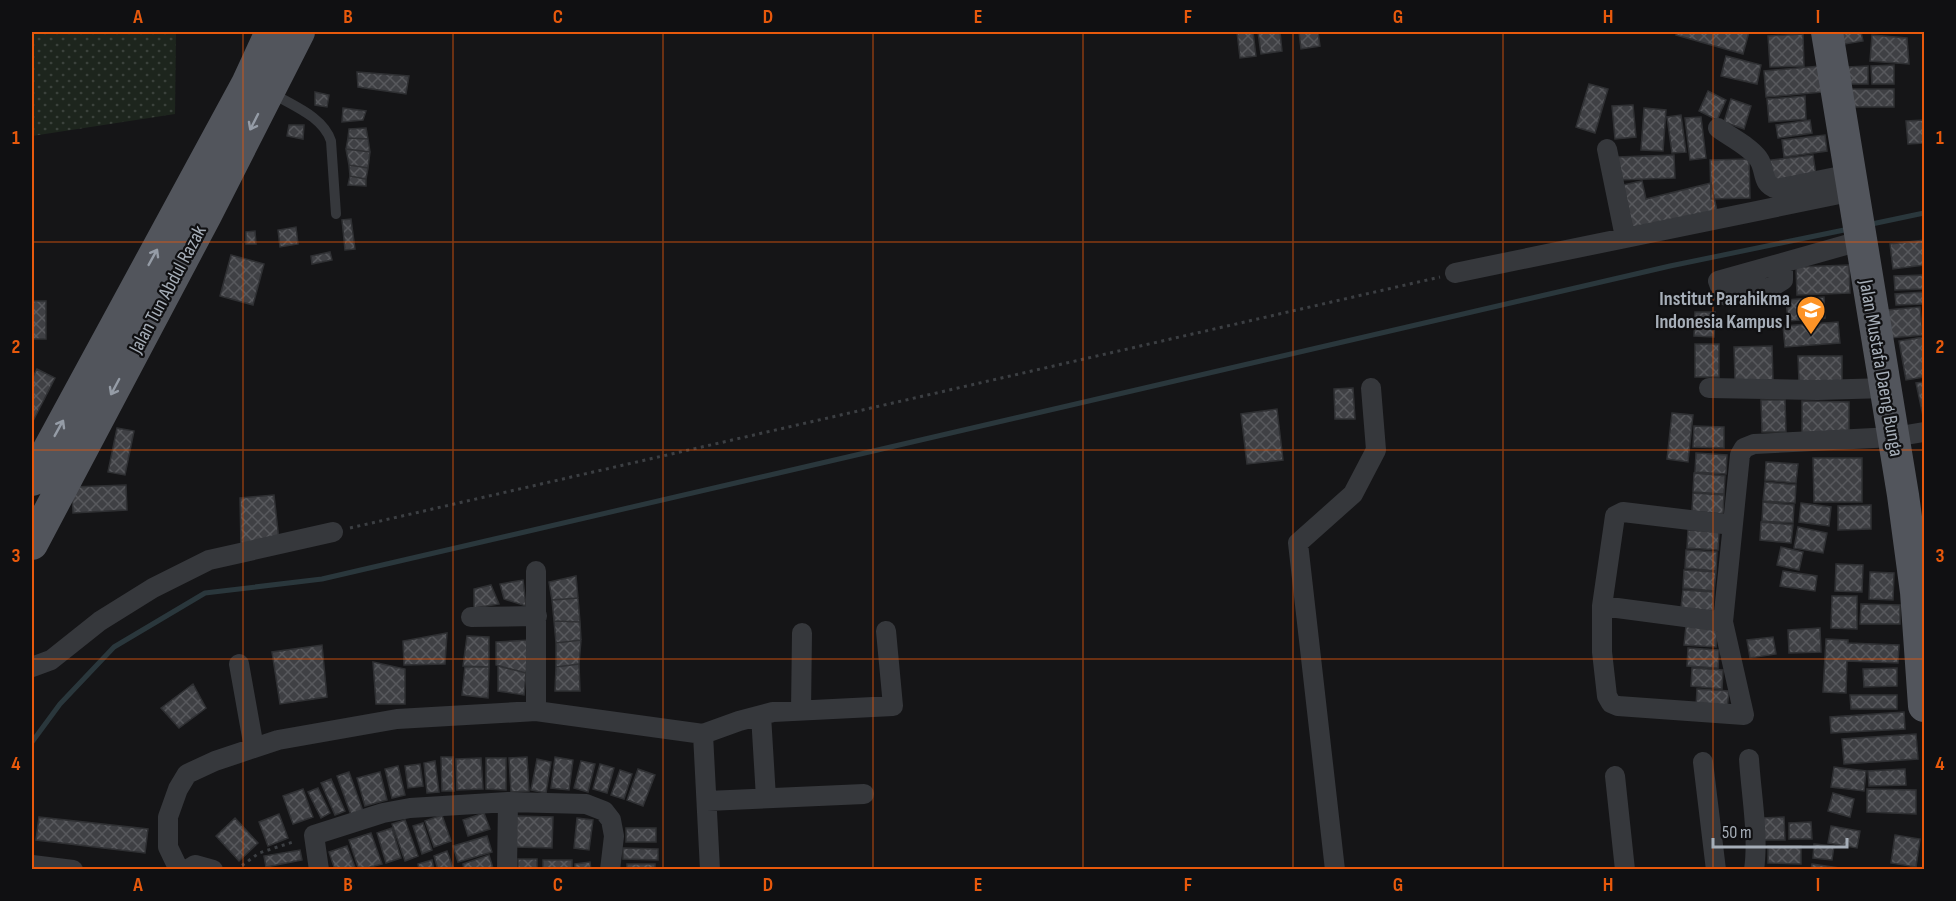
<svg xmlns="http://www.w3.org/2000/svg" width="1956" height="901" font-family="'Sofia Sans Condensed',sans-serif">
<style>
.grass{fill:url(#grass-dots)}
.lines{fill:none;stroke-linecap:round;stroke-linejoin:round}
.stream{stroke:#2a373c;stroke-width:5}
.building{fill:url(#building-cross-hatch);stroke:#2f3033;stroke-width:1.5}
.path{stroke:#3c3f43;stroke-width:3;stroke-dasharray:3 4.5;stroke-linecap:butt}
.service{stroke:#36383c;stroke-width:10}
.minor{stroke:#36383c;stroke-width:20}
.primary{stroke:#52555c;stroke-width:32}
.oneway{stroke:#959ca6}
.grid{fill:none;stroke:#e8590c;stroke-width:1.5;stroke-opacity:0.55}
.labels{text-anchor:middle;stroke-width:4.5;stroke-linejoin:round;paint-order:stroke}
.street-label{font-size:20px;fill:#a6aeb8;stroke:#101012}
.poi-label{font-size:20px;font-weight:bold;fill:#a6aeb8;stroke:#101012;text-anchor:end}
.neatline{fill:none;stroke:#e8590c;stroke-width:2}
.grid-label{font-size:20px;text-anchor:middle;font-weight:bold;fill:#e8590c}
</style>
<defs>
<pattern id="grass-dots" width="8" height="8" patternUnits="userSpaceOnUse" patternTransform="scale(1.5)"><rect width="8" height="8" fill="#1d251d"/><path d="M2 2h.1M6 6h.1" fill="none" stroke="#3b423c" stroke-width="1.8" stroke-linecap="round"/></pattern>
<pattern id="building-cross-hatch" width="8" height="8" patternUnits="userSpaceOnUse" patternTransform="scale(1.5)"><rect width="8" height="8" fill="#3f4044"/><path d="M0 0l8 8M0 8l8-8" fill="none" stroke="#58595d"/></pattern>
</defs>
<rect width="100%" height="100%" fill="#151517"/>
<path class="grass" d="M32 32H176L175 114 32 136Z"/>
<g class="lines">
<path class="stream" d="M1867 225 1924 213
M32 742 60 704 114 647 205 593 322 579 1670 266 1849 229"/>
</g>
<path class="building" d="M1237 32H1253L1256 56 1240 58Z
M1258 32H1280L1282 51 1261 54Z
M1299 32H1318L1320 46 1301 49Z
M1677 32H1749L1743 54 1676 35Z
M1838 32H1861L1863 41 1839 45Z
M1803 34 1804 66 1770 67 1768 36Z
M1872 35 1907 38 1909 64 1870 61Z
M1726 56 1761 65 1757 84 1721 76Z
M1894 65V84H1872L1871 66Z
M1820 66 1822 92 1766 97 1764 71Z
M1868 66V84H1848L1847 67Z
M357 72 409 76 406 94 358 87Z
M1589 84 1608 89 1595 133 1576 127Z
M1851 89H1894V107H1851Z
M1708 91 1726 100 1717 120 1699 111Z
M315 92 329 95 327 107 315 105Z
M1805 96 1806 119 1769 122 1767 99Z
M1731 99 1751 106 1744 129 1724 122Z
M1633 105 1636 137 1615 139 1612 106Z
M343 108 366 111 363 120 342 122Z
M1644 108 1666 110 1663 151 1641 150Z
M1681 115 1686 152 1672 153 1667 117Z
M1701 117 1706 158 1690 160 1685 118Z
M1810 120 1812 133 1778 138 1776 125Z
M1924 120V143L1908 144 1906 121Z
M289 125H304L303 139 287 136Z
M366 128 368 139 348 138 349 129Z
M1825 135 1827 151 1784 157 1782 140Z
M348 138 368 139 370 152 346 149Z
M346 149 370 152 368 168 349 165Z
M1674 155 1675 178 1618 180 1617 157Z
M1813 155 1816 175 1767 181 1764 161Z
M1749 159 1750 198 1711 199 1710 160Z
M349 165 368 168 366 179 350 176Z
M350 176 366 179V186L348 185Z
M1642 181 1646 199 1711 183 1717 211 1633 231 1623 185Z
M351 219 355 249 345 250 342 220Z
M296 227 298 244 280 247 278 230Z
M255 231 256 244H246V232Z
M1924 240V265L1893 269 1890 244Z
M330 252 332 260 312 264 311 256Z
M231 255 264 264 253 305 220 296Z
M1849 265 1850 293 1797 295 1796 267Z
M1924 275V289L1895 290 1894 276Z
M1924 292V304L1896 305 1895 294Z
M1824 297 1825 318 1788 321 1786 300Z
M32 301H46V339H32Z
M1920 307 1923 335 1889 338 1887 310Z
M1695 312H1715L1714 337 1694 336Z
M1838 322 1840 343 1785 347 1783 326Z
M1924 337V377L1906 380 1899 341Z
M1695 344H1719V377H1695Z
M1772 346 1773 380H1735L1734 347Z
M1798 356H1842V383H1799Z
M37 369 55 378 32 423V379Z
M1924 382V415L1923 416 1916 383Z
M1353 388 1355 419H1335L1334 389Z
M1761 400H1785L1786 432H1762Z
M1802 401 1849 402V434H1802Z
M1277 409 1283 460 1247 464 1241 414Z
M1672 413 1693 415 1688 462 1667 459Z
M1694 426 1724 427V448L1693 447Z
M117 428 134 431 125 475 108 472Z
M1696 453 1727 455 1726 474 1695 472Z
M1813 458H1862V502H1814Z
M1766 462 1798 464 1796 483 1765 480Z
M1694 473 1725 476 1724 494 1693 492Z
M1765 482 1796 485 1795 503 1763 501Z
M126 485 127 510 73 513 72 487Z
M1693 493 1724 495 1723 514 1692 511Z
M274 495 279 540 241 545 240 498Z
M1763 502 1794 505 1793 523 1762 521Z
M1801 503 1831 507 1829 526 1799 522Z
M1871 505V529L1838 530V506Z
M1761 522 1793 525 1791 543 1760 540Z
M1798 527 1827 533 1823 553 1794 548Z
M1688 530 1719 532 1718 550 1687 548Z
M1781 547 1803 552 1799 570 1777 565Z
M1686 550 1717 552 1716 571 1685 568Z
M1836 564 1863 565 1862 592 1835 591Z
M1684 570 1716 572 1714 591 1683 588Z
M1783 571 1817 576 1815 591 1780 586Z
M1870 572 1894 573 1893 600 1869 599Z
M576 576 578 598 552 600 549 582Z
M523 580 526 606 504 599 500 584Z
M491 585 499 604 474 608V589Z
M1683 590 1714 592 1713 611 1681 608Z
M1832 596H1857V629L1831 628Z
M578 598 580 622 554 621 552 600Z
M1861 604 1900 605V624H1860Z
M554 621 580 622 581 640 556 643Z
M1686 626 1717 629 1716 647 1684 645Z
M1820 628 1821 652 1789 653 1788 630Z
M447 633 445 664 404 665 403 641Z
M467 636 489 637V667L463 666Z
M1773 637 1776 654 1750 658 1747 640Z
M1826 639 1848 640V643L1899 645 1898 663 1847 661 1846 693 1823 692Z
M530 640 526 673 496 665V642Z
M581 640 579 664 556 667V643Z
M322 645 327 697 280 704 272 652Z
M1688 648 1719 650 1718 668 1687 666Z
M373 662 405 669V704H376Z
M579 664 580 691H555L556 667Z
M498 666 526 673 524 695 498 691Z
M465 667H489L488 698 462 695Z
M1692 668 1723 670 1722 689 1691 686Z
M1897 668V686L1864 687 1863 669Z
M193 684 206 708 179 728 161 708Z
M1697 689 1729 691 1727 709 1696 707Z
M1850 695H1897V709H1851Z
M1904 712 1905 729 1831 733 1830 717Z
M1916 734 1918 759 1844 764 1842 739Z
M441 757H453L454 791H442Z
M527 757 529 791 511 792 509 758Z
M555 757 573 760 569 790 551 788Z
M481 758 483 789 457 790 456 759Z
M486 758H506V790L486 789Z
M537 759 551 762 546 793 531 790Z
M435 761 439 792 427 793 424 763Z
M581 761 595 764 588 792 574 788Z
M420 764 423 786 408 788 405 766Z
M600 764 614 768 607 793 593 789Z
M398 766 405 795 392 798 385 769Z
M1834 767 1866 771 1864 791 1831 787Z
M638 769 655 775 643 806 627 800Z
M1905 769 1906 785 1869 786 1868 771Z
M620 770 632 774 624 799 611 795Z
M349 772 363 811 351 815 337 776Z
M380 772 387 800 365 806 357 778Z
M331 779 345 811 335 815 321 783Z
M318 788 330 813 321 818 308 792Z
M303 789 313 817 293 824 283 796Z
M1867 789 1916 790V814L1867 812Z
M1833 793 1854 799 1850 817 1828 811Z
M484 813 490 829 468 836 463 820Z
M279 814 288 838 268 846 259 822Z
M442 815 451 841 434 847 425 821Z
M516 816 553 817 552 848 515 847Z
M39 817 148 829 145 853 36 840Z
M1784 817 1785 840H1760V818Z
M235 818 258 843 239 861 216 836Z
M577 818 593 820 589 850 574 848Z
M405 820 418 856 405 861 392 824Z
M1811 822 1812 839H1789V823Z
M423 823 432 850 422 854 413 826Z
M1831 826 1860 831 1857 848 1828 843Z
M392 828 401 858 386 863 377 833Z
M626 828H656V842H626Z
M371 833 382 864 359 870 349 840Z
M1895 835 1920 839 1916 867 1891 863Z
M487 836 492 852 458 862 453 846Z
M1814 844 1834 846 1832 860 1813 858Z
M347 846 356 870H335L329 852Z
M1768 846H1801V864L1768 863Z
M623 848 658 849V860L623 859Z
M300 850 302 860 266 867 264 856Z
M447 851 454 870H438L434 856Z
M489 855 493 868 464 870 463 864Z
M518 859H537V870H518Z
M432 860 434 870H419L418 864Z
M543 860H572V870H543Z
M590 862 591 870H575V864Z
M627 864H655V870H627Z
M1812 864 1847 869 1846 870H1811Z"/>
<g class="lines">
<path class="path" d="M350 528 1440 277
M236 870 259 853 296 841"/>
<path class="service" d="M270 92C291 105 323 116 331 141L336 214"/>
<path class="minor" d="M1718 128C1730 137 1749 146 1758 158 1767 170 1760 184 1777 189L1851 174
M1607 149 1625 237
M1783 263V280L1772 287 1728 296 1723 295 1718 281 1860 241
M1455 273 1854 191
M1709 388 1817 390 1887 388
M1732 525 1623 512 1615 516 1602 606V652L1607 696 1611 703 1618 706 1744 715 1723 622 1740 455 1744 448 1754 444 1894 437 1924 432
M1602 606 1723 622
M471 617 537 616
M239 664 254 748
M32 667 51 660 100 621 153 588 209 560 333 532
M536 711V571
M801 711 802 633
M761 715 766 798
M703 734 739 721 773 712 893 706 886 631
M1749 759C1751 793 1759 836 1754 870
M1703 762 1716 870
M1615 776 1625 870
M707 801 864 794
M32 865 73 870
M179 870 168 847V817L178 789 187 774 215 761 278 740 397 719 536 711 703 734 710 870
M187 870 195 865 213 870
M319 870 314 835 383 813 410 808 508 802 586 804 604 811 611 820 614 836 610 870
M507 870 508 802
M1335 870 1298 543 1353 494 1376 450 1371 388"/>
<path class="primary" d="M1827 32 1903 495 1916 592 1924 706
M32 480 247 84 271 32
M32 544 206 215 299 32"/>
</g>
<defs><path id="oneway-shaft" d="M-6 0H5M1.5-3L5.5 0L1.5 3" fill="none" stroke-width="1.6" stroke-linecap="round" stroke-linejoin="round" transform="scale(1.5)"/></defs>
<g class="oneway">
<use href="#oneway-shaft" transform="translate(254 122) rotate(117)"/>
<use href="#oneway-shaft" transform="translate(153 257) rotate(-61)"/>
<use href="#oneway-shaft" transform="translate(115 387) rotate(118)"/>
<use href="#oneway-shaft" transform="translate(59 428) rotate(-61)"/>
</g>
<path class="grid" d="M243 32V870M453 32V870M663 32V870M873 32V870M1083 32V870M1293 32V870M1503 32V870M1713 32V870M32 242H1924M32 450H1924M32 659H1924"/>
<defs>
<g id="university-pin" transform="scale(1.5)"><path d="M0 17L-7.5 6A9.5 9.5 0 1 1 7.5 6Z" fill="#fd9327" stroke="#101012"/><path d="M0-5L7-2L0 1L-7-2ZM-4 1L0 2.5L4 1V4Q0 6-4 4Z" fill="#fff"/></g>
</defs>
<g fill-rule="evenodd">
<use href="#university-pin" x="1811" y="310"/>
</g>
<g class="labels">
<g class="street-label">
<text transform="translate(167 289) rotate(-62)" y="7">Jalan Tun Abdul Razak</text>
<text transform="translate(1882 368) rotate(80)" y="7">Jalan Mustafa Daeng Bunga</text>
</g>
<g class="poi-label">
<text x="1790" y="305">Institut Parahikma<tspan x="1790" dy="23">Indonesia Kampus I</tspan></text>
</g>
</g>
<rect width="1956" height="901" fill="none" stroke="#101012" stroke-width="66"/>
<path d="M1713 838v9h134v-9" fill="none" stroke="#a6aeb8" stroke-width="3"/>
<text x="1722" y="838" font-size="18" fill="#a6aeb8" stroke="#101012" stroke-width="4.5" paint-order="stroke">50 m</text>
<rect x="33" y="33" width="1890" height="835" class="neatline"/>
<g class="grid-label">
<text x="138" y="23">A</text>
<text x="348" y="23">B</text>
<text x="558" y="23">C</text>
<text x="768" y="23">D</text>
<text x="978" y="23">E</text>
<text x="1188" y="23">F</text>
<text x="1398" y="23">G</text>
<text x="1608" y="23">H</text>
<text x="1818" y="23">I</text>
<text x="16" y="144">1</text>
<text x="1940" y="144">1</text>
<text x="16" y="353">2</text>
<text x="1940" y="353">2</text>
<text x="16" y="562">3</text>
<text x="1940" y="562">3</text>
<text x="16" y="770">4</text>
<text x="1940" y="770">4</text>
<text x="138" y="891">A</text>
<text x="348" y="891">B</text>
<text x="558" y="891">C</text>
<text x="768" y="891">D</text>
<text x="978" y="891">E</text>
<text x="1188" y="891">F</text>
<text x="1398" y="891">G</text>
<text x="1608" y="891">H</text>
<text x="1818" y="891">I</text>
</g>
</svg>
